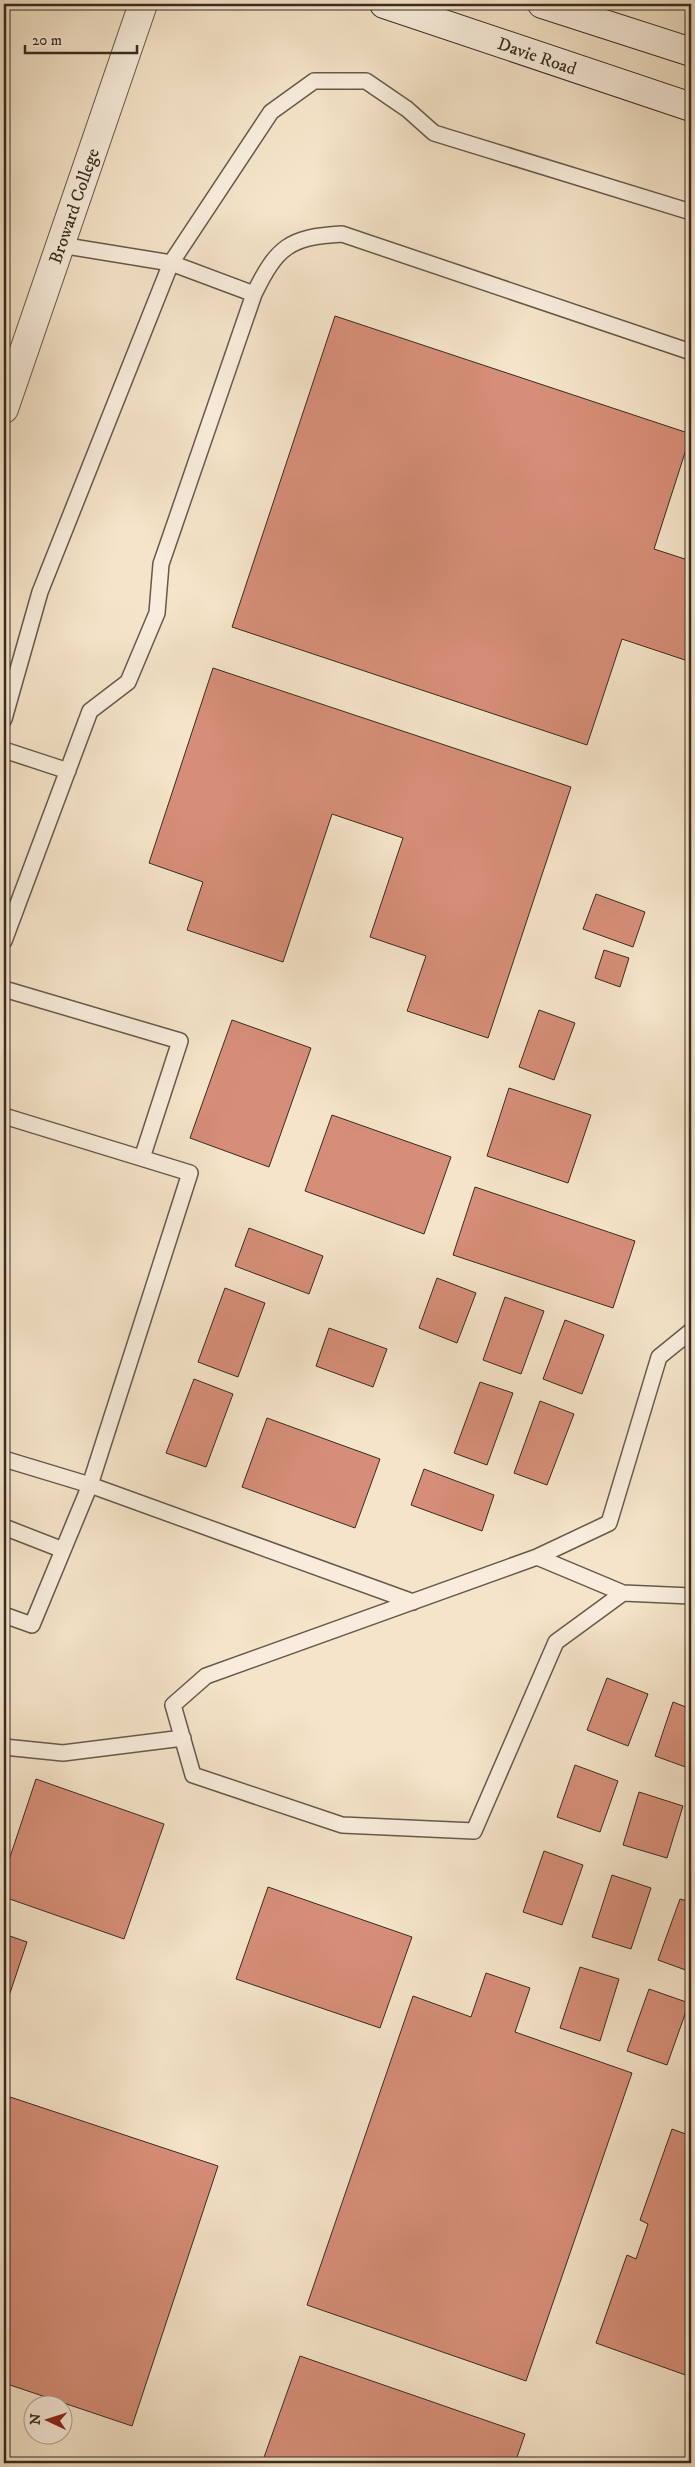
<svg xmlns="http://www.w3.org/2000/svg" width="695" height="2467" font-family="'IM FELL DW Pica',serif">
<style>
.building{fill:#d68e78;stroke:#372c21}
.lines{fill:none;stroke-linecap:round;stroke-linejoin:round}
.lane-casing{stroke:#665a4b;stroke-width:18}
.street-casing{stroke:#665a4b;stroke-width:30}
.secondary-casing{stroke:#372c21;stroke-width:30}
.lane{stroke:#f8eddc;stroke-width:15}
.street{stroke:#f8eddc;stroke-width:28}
.secondary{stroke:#f8eddc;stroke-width:28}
.labels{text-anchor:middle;stroke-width:4;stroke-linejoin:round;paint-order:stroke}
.street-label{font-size:18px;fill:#372c21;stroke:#f8eddc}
</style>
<rect width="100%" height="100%" fill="#f5e4c9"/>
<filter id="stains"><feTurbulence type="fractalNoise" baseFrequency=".004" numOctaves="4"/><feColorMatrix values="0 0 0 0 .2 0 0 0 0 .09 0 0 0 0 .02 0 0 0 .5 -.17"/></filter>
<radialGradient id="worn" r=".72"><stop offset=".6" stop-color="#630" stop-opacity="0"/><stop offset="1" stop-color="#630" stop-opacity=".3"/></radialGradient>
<path class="building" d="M335 316 691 434 654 549 691 561V662L622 639 587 745 232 627Z
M213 668 571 787 488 1038 407 1011 426 956 370 937 403 838 332 814 283 962 187 930 203 882 149 863Z
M596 894 645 912 633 947 583 929Z
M604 950 629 958 620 987 595 978Z
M539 1010 575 1023 554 1080 519 1067Z
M232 1020 311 1048 269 1167 190 1138Z
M509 1088 591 1115 568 1183 487 1156Z
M332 1115 451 1157 424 1234 305 1191Z
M475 1187 635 1241 613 1308 453 1255Z
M249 1228 323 1256 309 1294 235 1266Z
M437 1278 476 1293 457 1343 419 1328Z
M225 1288 265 1303 238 1377 198 1362Z
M505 1297 544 1311 521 1374 483 1360Z
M565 1320 604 1335 582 1394 543 1379Z
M329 1328 387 1349 373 1387 316 1366Z
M194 1379 233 1394 206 1467 166 1453Z
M480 1382 513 1393 487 1465 454 1453Z
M540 1401 574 1414 547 1485 514 1473Z
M267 1418 380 1459 355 1528 242 1487Z
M424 1469 494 1495 482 1531 411 1505Z
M607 1678 648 1694 628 1746 587 1730Z
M673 1702 691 1709V1769L655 1756Z
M575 1765 618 1781 600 1832 557 1817Z
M36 1779 164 1824 124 1939 4 1897V1875Z
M639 1792 683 1806 667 1858 623 1845Z
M544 1851 583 1865 562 1925 523 1912Z
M612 1875 651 1888 631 1949 592 1937Z
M268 1887 412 1937 380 2028 236 1979Z
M680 1899 691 1902V1972L658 1960Z
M4 1934 27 1942 4 2011Z
M580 1967 619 1979 600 2041 560 2028Z
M486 1973 530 1988 515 2032 632 2073 526 2381 307 2305 413 1996 471 2017Z
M649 1989 689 2003 667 2065 627 2051Z
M4 2095 218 2166 132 2426 4 2383Z
M672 2129 691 2136V2377L596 2343 627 2255 636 2259 648 2224 640 2220Z
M300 2356 525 2434 515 2463H262Z"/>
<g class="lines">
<g class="lane-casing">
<path id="lane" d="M254 294 171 263 271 112 314 81H366L407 109 434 133 691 212
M4 719 40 592 171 263 60 245
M4 750 68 771
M4 941 90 711 128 682 157 613 161 564 254 294C277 247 289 237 342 234L691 352
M4 989 180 1041 142 1158
M4 1116 190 1173 90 1485 4 1459
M4 1527 63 1550
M537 1557 609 1523 659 1357 691 1331
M623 1593 556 1642 474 1831 342 1825 193 1775 173 1705 206 1676 537 1557 623 1593 691 1596
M4 1615 32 1625 90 1485 413 1602
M4 1747 63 1753 183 1738"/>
</g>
<g class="street-casing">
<path id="street" d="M4 409 143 4"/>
</g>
<g class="secondary-casing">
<path id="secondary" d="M384 4 691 107
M542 4 691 52"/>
</g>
<use href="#lane" class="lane"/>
<use href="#street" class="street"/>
<use href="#secondary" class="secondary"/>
</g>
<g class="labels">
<g class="street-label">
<text transform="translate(537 56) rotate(19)" y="6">Davie Road</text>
<text transform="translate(74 206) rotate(-71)" y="6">Broward College</text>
</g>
</g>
<rect width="695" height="2467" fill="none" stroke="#f5e4c9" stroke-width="20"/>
<rect x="5" y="5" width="685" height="2457" fill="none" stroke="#372c21" stroke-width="2.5"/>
<rect x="10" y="10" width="675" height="2447" fill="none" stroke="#372c21"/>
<g transform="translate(48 2420) rotate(274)"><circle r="24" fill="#f8eddc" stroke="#aba091"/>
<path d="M0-4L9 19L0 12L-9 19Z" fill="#8f2418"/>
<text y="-8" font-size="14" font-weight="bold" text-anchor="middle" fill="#372c21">N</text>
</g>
<path d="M25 45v8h112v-8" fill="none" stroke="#372c21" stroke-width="2.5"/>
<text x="32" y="45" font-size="15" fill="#372c21" stroke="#f8eddc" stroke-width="4" paint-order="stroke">20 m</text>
<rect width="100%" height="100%" filter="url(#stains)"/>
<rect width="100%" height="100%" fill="url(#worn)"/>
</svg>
